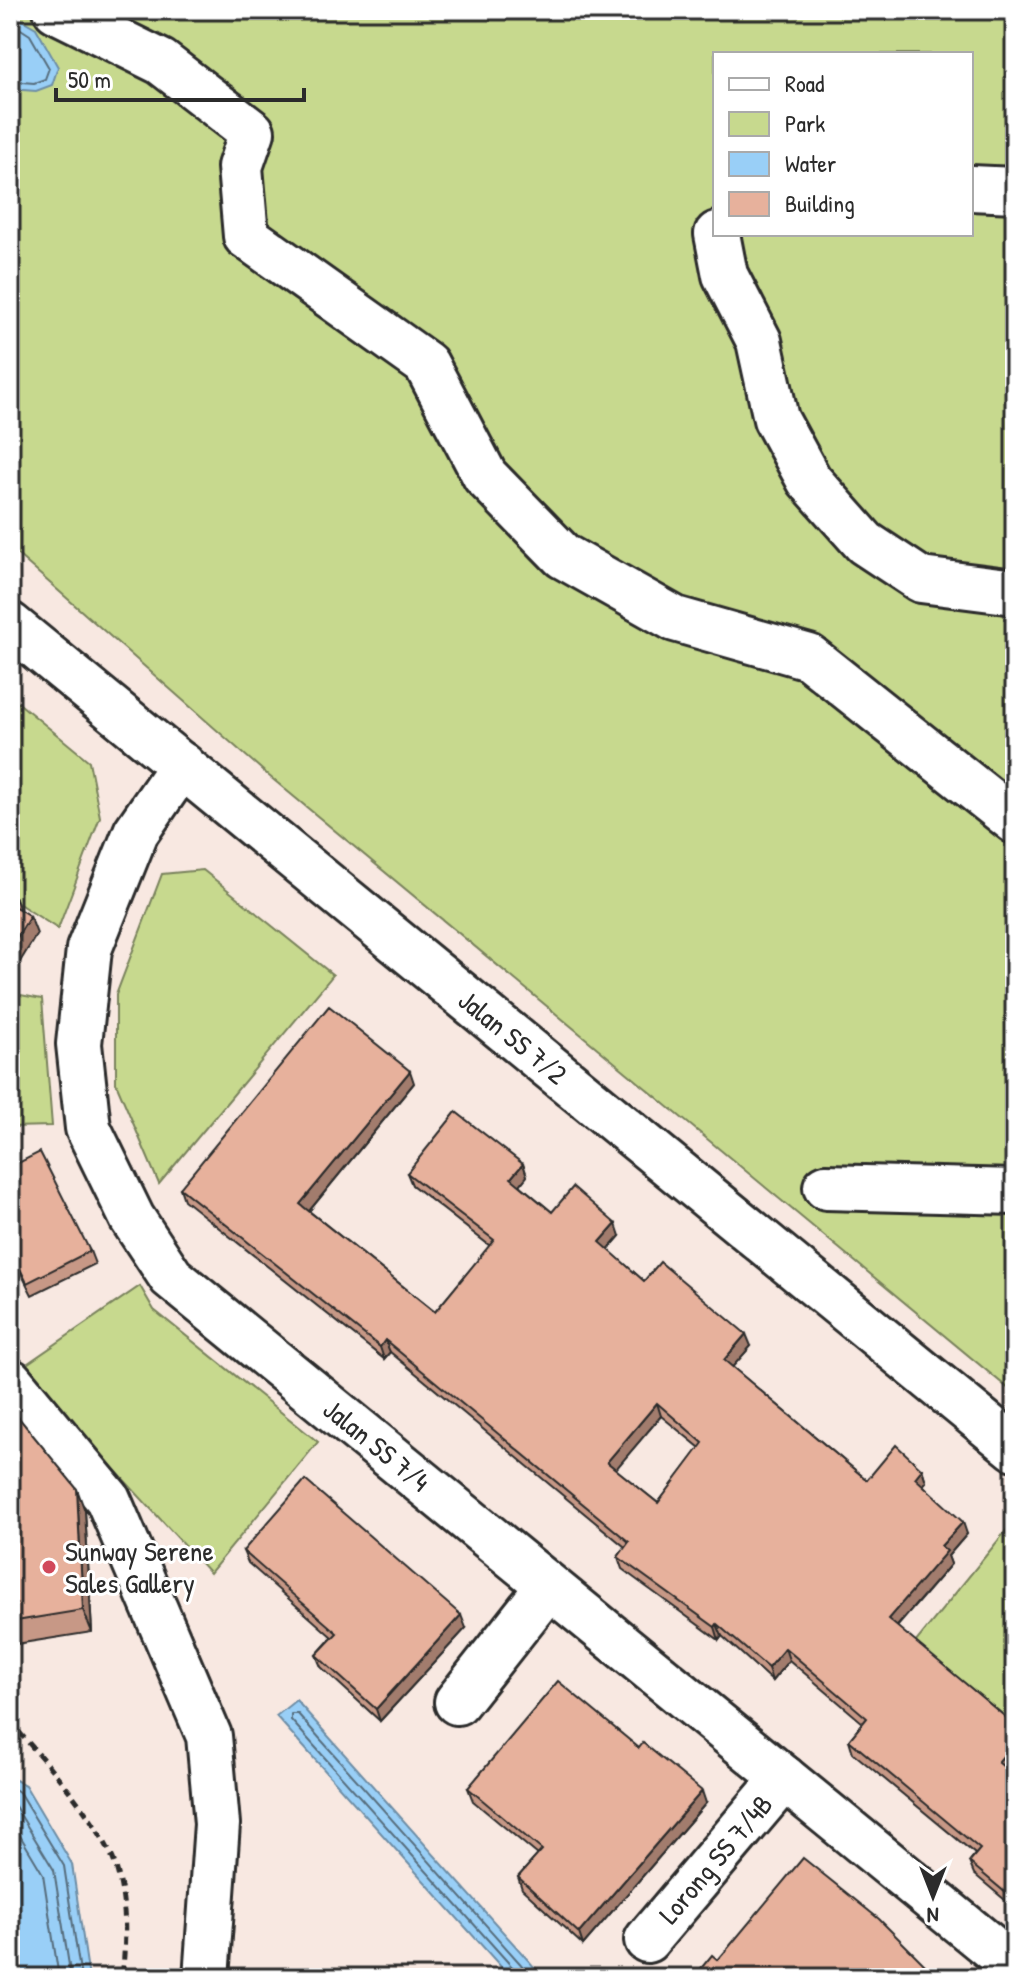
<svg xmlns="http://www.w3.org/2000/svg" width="1025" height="1988" font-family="'Patrick Hand',sans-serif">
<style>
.green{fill:#c7d98e;stroke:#79825c;stroke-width:2;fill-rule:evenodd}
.water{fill:#99cff7;stroke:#6d8da5;stroke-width:2}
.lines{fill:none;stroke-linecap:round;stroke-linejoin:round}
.shore{stroke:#576d7d;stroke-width:2}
.minor-casing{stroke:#2b2b2b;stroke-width:50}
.path{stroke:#2b2b2b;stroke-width:5;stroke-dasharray:8 6;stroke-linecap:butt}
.minor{stroke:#fff;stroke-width:44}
.wall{fill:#c79886;stroke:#2b2b2b;stroke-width:2;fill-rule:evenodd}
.shaded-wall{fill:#a27c6d;stroke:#2b2b2b;stroke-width:2}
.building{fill:#e7b19c;stroke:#2b2b2b;stroke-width:2;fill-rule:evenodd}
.poi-dot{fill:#d1495b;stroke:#fff;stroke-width:3}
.labels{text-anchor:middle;stroke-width:6;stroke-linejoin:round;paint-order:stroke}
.street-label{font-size:28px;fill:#2b2b2b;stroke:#fff}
.poi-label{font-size:28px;fill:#2b2b2b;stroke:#fff;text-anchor:start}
</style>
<rect width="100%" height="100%" fill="#f8e8e1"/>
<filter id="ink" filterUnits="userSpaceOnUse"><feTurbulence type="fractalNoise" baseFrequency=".0125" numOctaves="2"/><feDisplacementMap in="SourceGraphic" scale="16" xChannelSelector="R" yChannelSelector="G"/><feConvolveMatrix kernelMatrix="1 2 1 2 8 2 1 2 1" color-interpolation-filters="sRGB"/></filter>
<g filter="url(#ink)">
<path class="green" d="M10 10H1015V1394L269 776 10 548ZM715 54H971V234H715Z
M10 696 89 761 100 817 58 929 10 898Z
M203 870 333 975 159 1184 116 1083V995L162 874Z
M10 993 42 999 52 1126 10 1127Z
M140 1286 154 1310 318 1442 210 1573 21 1368Z
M1009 1527 1015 1532V1724L915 1643Z"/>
<path class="water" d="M10 13 36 28 58 67 52 85 36 91 10 89Z
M296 1700 544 1978H511L276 1716Z
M10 1777 25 1785 72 1864 89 1978H10Z"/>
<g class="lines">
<path class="shore" d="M10 22 30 35 49 68 45 79 34 83 10 81
M10 1786 19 1792 64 1866 81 1978
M10 1798 54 1870 71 1978
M10 1819 43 1874 59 1978
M516 1978 514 1969 291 1720V1714H298L533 1978"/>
<g class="minor-casing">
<g id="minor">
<path d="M56 10 161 62 252 132 240 167 246 236 426 364 485 476 563 556 675 619 809 657 1015 821"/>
<path d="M971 188 1015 190"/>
<path d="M717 234 725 275 759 341 776 419 809 480 865 543 921 580 1015 592"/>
<path id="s1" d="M10 625 1015 1448"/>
<path id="s2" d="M182 765 136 832 89 949 79 1044 88 1128 132 1218 171 1277 1015 1967"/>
<path d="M826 1187 1015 1192"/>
<path d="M10 1381 108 1499 209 1736 217 1824 206 1978"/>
<path d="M457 1702 548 1587"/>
<path id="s3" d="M647 1940 784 1778"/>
</g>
</g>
<path class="path" d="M10 1722C42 1758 101 1822 116 1867 127 1903 126 1941 122 1978"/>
<use href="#minor" class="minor"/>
</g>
<path class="wall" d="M414 1083 309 1211 435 1312 490 1246 412 1185 407 1173 523 1164 527 1176 520 1185 552 1212 620 1236 608 1250 644 1281 751 1346 732 1367 867 1480 922 1469 926 1482 923 1485 967 1534 948 1556 951 1564 897 1627 1015 1759 1007 1769 1011 1905 974 1874 969 1862 975 1854 853 1753 849 1740 863 1723 789 1660 772 1681 722 1636 719 1640 622 1569 618 1557 625 1547 390 1352 384 1359 184 1200 180 1188ZM661 1416 700 1448 658 1503 615 1469Z
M10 1167 90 1251 95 1264 32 1295 10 1251Z
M10 1407 85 1511 92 1632 10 1645Z
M243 1551 466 1628 380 1721 321 1667 316 1655 332 1637 248 1563Z
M468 1788 706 1803 583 1945 522 1889 518 1877 538 1855 473 1801Z"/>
<path class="shaded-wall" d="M16 899 22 916 12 905Z
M30 916 37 934 10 978V949Z
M410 1071 414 1083 305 1216 300 1204Z
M523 1164 527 1176 516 1190 511 1178Z
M616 1224 620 1236 604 1254 600 1242Z
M746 1334 751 1346 728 1372 724 1360Z
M385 1340 390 1352 384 1359 380 1347Z
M657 1403 661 1416 611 1475 607 1462Z
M922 1469 926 1482 919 1490 915 1478Z
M77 1489 85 1511 92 1632 83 1610Z
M963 1522 967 1534 948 1556 951 1564 892 1632 888 1619 941 1546Z
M461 1615 466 1628 380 1721 376 1709Z
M717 1624 722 1636 719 1640 715 1627Z
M785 1648 789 1660 772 1681 768 1668Z
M1015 1742V1759L1003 1774 998 1762Z
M702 1791 706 1803 583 1945 579 1933Z
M1015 1883V1900L1011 1905 1006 1893Z"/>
<path class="building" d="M10 895 16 899 12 905 30 916 10 949Z
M329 1006 410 1071 300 1204 435 1312 494 1240 407 1173 456 1112 523 1164 511 1178 552 1212 573 1187 616 1224 600 1242 644 1281 660 1262 746 1334 724 1360 867 1480 896 1445 922 1469 915 1478 963 1522 941 1546 947 1551 888 1619 1015 1725V1742L998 1762 1015 1776V1883L1006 1893 969 1862 980 1849 849 1740 867 1718 785 1648 768 1668 717 1624 715 1627 618 1557 629 1542 385 1340 380 1347 180 1188ZM657 1403 703 1443 658 1503 607 1462Z
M40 1152 90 1251 27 1283 10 1248V1167Z
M10 1407 77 1489 83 1610 10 1622Z
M305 1480 461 1615 376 1709 316 1655 337 1633 243 1551Z
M558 1681 639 1748 643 1743 702 1791 579 1933 518 1877 542 1850 468 1788Z
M803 1858 879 1919 936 1976 934 1978H693L712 1955 718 1960Z"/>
</g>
<circle class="poi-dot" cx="49" cy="1567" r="8"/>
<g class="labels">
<g class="street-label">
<text dy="10" stroke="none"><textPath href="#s1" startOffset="650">Jalan SS 7/2</textPath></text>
<text dy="10" stroke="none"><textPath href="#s2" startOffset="824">Jalan SS 7/4</textPath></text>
<text dy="10" stroke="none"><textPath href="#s3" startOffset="106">Lorong SS 7/4B</textPath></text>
</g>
<g class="poi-label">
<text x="65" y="1561">Sunway Serene<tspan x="65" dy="32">Sales Gallery</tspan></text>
</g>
</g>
<rect width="1025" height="1988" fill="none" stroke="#fff" stroke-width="40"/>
<rect x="20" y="20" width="985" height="1948" fill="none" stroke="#2b2b2b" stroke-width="3" filter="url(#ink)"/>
<rect x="713" y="52" width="260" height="184" fill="#ffffff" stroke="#aaaaaa" stroke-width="2"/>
<rect x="729" y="78" width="40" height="12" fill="#ffffff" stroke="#aaaaaa" stroke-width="2"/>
<text x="785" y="92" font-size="24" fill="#2b2b2b">Road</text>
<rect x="729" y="112" width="40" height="24" fill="#c7d98e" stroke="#aaaaaa" stroke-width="2"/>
<text x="785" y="132" font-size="24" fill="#2b2b2b">Park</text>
<rect x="729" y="152" width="40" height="24" fill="#99cff7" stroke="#aaaaaa" stroke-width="2"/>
<text x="785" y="172" font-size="24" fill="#2b2b2b">Water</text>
<rect x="729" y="192" width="40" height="24" fill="#e7b19c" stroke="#aaaaaa" stroke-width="2"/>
<text x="785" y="212" font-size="24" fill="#2b2b2b">Building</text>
<g transform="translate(933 1896) rotate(180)" stroke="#ffffff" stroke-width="6" paint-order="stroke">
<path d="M0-6L14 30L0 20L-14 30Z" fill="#2b2b2b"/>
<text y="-12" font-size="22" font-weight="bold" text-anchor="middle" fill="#2b2b2b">N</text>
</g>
<path d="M56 88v12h248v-12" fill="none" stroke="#2b2b2b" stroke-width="4"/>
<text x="68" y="88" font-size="24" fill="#2b2b2b" stroke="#ffffff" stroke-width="6" paint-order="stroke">50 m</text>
</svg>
